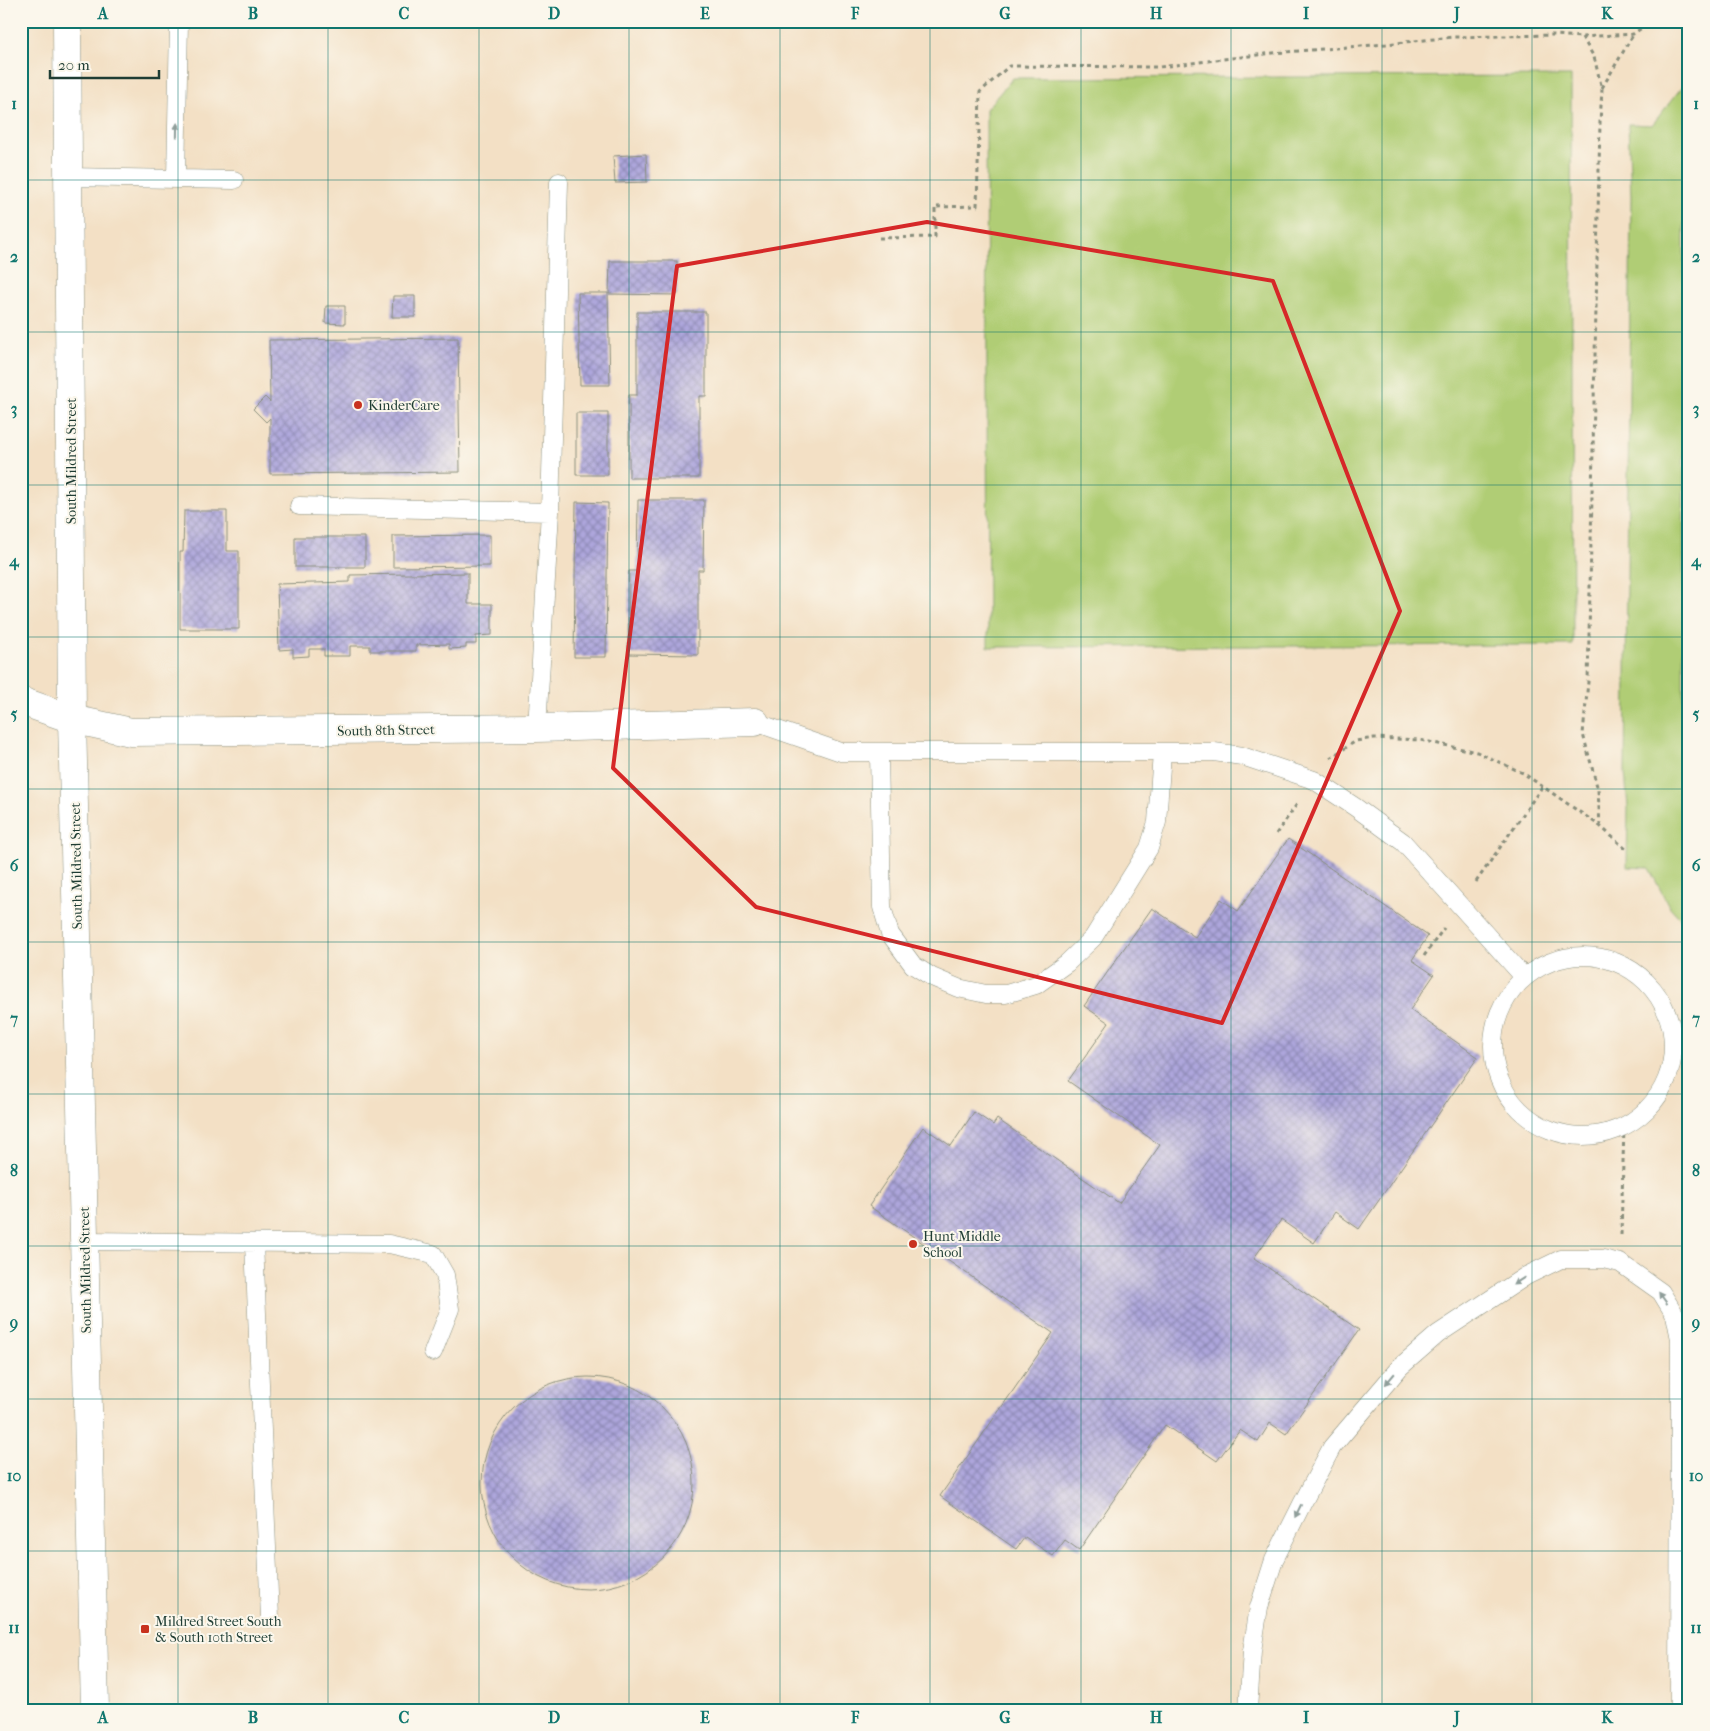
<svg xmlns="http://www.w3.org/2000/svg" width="1710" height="1731" font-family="'IM FELL French Canon',serif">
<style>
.green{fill:#b0cd74;stroke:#688554}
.building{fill:url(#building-cross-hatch)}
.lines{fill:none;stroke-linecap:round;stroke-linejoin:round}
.service-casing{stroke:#898e7c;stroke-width:19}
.minor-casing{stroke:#898e7c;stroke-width:29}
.secondary-casing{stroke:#898e7c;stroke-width:29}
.path{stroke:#898e7c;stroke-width:3;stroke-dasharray:4 4;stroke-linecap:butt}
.service{stroke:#fff;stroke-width:18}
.minor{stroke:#fff;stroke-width:28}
.secondary{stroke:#fff;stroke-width:28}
.oneway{fill:#8f9e9a}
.marked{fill:none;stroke:#d62828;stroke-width:4;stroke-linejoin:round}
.grid{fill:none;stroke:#0f766e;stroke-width:1;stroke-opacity:0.55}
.poi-dot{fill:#c8321e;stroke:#fbf7ec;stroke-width:2}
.labels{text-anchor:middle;stroke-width:4;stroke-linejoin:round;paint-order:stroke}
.poi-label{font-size:14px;fill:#1f3d34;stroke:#fbf7ec;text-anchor:start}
.street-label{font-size:14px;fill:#1f3d34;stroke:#fbf7ec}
.neatline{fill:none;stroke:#0f766e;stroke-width:2}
.grid-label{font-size:16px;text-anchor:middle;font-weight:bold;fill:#0f766e}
</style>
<defs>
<pattern id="building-cross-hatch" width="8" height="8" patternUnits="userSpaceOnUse" patternTransform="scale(1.25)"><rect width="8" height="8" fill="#ada6dc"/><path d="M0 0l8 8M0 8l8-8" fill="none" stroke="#8c88b3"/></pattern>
</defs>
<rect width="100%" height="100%" fill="#fbf7ec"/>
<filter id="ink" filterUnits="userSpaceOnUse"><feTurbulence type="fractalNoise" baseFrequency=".02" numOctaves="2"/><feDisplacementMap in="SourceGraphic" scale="10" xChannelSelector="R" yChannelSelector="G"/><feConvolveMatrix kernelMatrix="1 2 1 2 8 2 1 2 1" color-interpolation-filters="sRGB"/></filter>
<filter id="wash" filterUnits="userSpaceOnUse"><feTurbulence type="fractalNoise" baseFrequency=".0096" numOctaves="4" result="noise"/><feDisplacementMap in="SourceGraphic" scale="20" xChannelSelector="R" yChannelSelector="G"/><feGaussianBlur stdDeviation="1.12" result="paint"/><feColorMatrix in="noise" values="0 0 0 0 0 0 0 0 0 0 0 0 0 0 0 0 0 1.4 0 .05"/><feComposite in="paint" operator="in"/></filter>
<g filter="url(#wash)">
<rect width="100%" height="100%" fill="#f3e0c5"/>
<path class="green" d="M1571 76 1573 645 988 647 986 109 1013 78Z
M1689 78V182L1684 203 1683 774 1687 807 1689 813V928L1669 906 1649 868 1627 867 1628 807 1625 772 1631 197 1628 124 1652 125Z"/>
<g id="blocks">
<path class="building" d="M646 154 647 182 615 183 613 156Z
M610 261H677V295L609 294Z
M578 293H608L610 385H580Z
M393 296H415V317H392Z
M326 306H345V324L325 323Z
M637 312H706V396H699V478H629V395H637Z
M458 338 460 472 270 474V418L266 422 253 409 265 397 270 402 269 340Z
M576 413H608V475H576Z
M638 500H704L703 570H698V655L628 654 629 571H637Z
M576 502 608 503 606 657H574Z
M184 511H227V551H239V629H180V552H183Z
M490 535V566L393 567V536Z
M295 537H365V567H295Z
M468 573V604H492V635L476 636V644H466V648L449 649V644L416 645V651H370V646H350V656H324V649H309V656L293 657V649L279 650 277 584 350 582V575Z
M1288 839 1428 936 1412 960 1434 975 1410 1010 1478 1057 1359 1229 1335 1212 1314 1243 1281 1220 1254 1258 1359 1330 1286 1434 1270 1423 1258 1442 1240 1430 1217 1461 1165 1425 1079 1550 1065 1540 1053 1556 1025 1537 1016 1549 940 1496 1053 1333 869 1206 923 1127 951 1146 974 1112 993 1125 997 1119 1119 1203 1160 1145 1068 1081 1109 1023 1084 1006 1152 908 1195 937 1221 899 1238 911Z
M482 1483a106 106 0 1 1 212 0a106 106 0 1 1-212 0Z"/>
</g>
</g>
<g filter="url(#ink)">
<use href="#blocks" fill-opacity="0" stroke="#898e7c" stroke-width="1"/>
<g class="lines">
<g class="service-casing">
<path id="service" d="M68 177 234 180
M176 179 179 21
M299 506 550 512
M755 722 841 752H1214L1242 756 1314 780 1355 807 1403 842 1524 977
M537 728 550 512 559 182
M879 753 882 907 890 934 913 965 932 977 958 988 986 994H1006L1036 985 1067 963 1093 938 1149 848 1157 822 1162 753
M1493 1046a90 90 0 1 1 180 0a90 90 0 1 1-180 0Z
M84 1241 389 1244 433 1254 445 1275 450 1309 433 1352
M254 1243 270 1618
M1248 1710 1252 1651 1259 1607 1274 1560 1302 1504 1332 1447 1400 1367 1438 1334 1526 1276 1561 1259H1603L1620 1263 1661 1292 1675 1315 1680 1339 1679 1710"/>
</g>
<g class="minor-casing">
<path id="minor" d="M21 701 72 719 131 732 537 728 755 722"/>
</g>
<g class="secondary-casing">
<path id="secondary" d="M67 21 72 719 95 1710"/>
</g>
<path class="path" d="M1582 37 1594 57 1602 89 1600 122 1588 682 1583 734 1598 790 1600 826
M1602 88 1633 35
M879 238 935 237V207L977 206 980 92 1009 66 1159 67 1273 53 1386 44 1453 37 1554 35 1582 37 1633 34 1652 21
M1330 758 1356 741 1374 738 1420 740 1477 752 1523 773 1600 826 1627 850
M1276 834 1297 804
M1476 882 1542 787
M1424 956 1444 928
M1621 1235 1624 1126"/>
<use href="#service" class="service"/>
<use href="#minor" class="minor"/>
<use href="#secondary" class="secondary"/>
</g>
<defs><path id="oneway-solid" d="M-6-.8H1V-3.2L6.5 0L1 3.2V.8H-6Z" transform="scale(1.25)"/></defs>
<g class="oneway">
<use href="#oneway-solid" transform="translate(177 130) rotate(-89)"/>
<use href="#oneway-solid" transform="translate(1519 1281) rotate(147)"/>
<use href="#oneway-solid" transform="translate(1663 1298) rotate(-126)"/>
<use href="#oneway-solid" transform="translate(1390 1379) rotate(130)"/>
<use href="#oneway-solid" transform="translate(1298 1511) rotate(116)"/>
</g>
</g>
<path class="marked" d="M927 222 1273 281 1400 611 1222 1023 756 907 613 768 677 266Z"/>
<path class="grid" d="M178 21V1710M328 21V1710M479 21V1710M629 21V1710M780 21V1710M930 21V1710M1081 21V1710M1231 21V1710M1382 21V1710M1532 21V1710M21 180H1689M21 332H1689M21 485H1689M21 637H1689M21 789H1689M21 942H1689M21 1094H1689M21 1246H1689M21 1399H1689M21 1551H1689"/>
<g class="poi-dot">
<circle cx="358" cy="405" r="5"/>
<circle cx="913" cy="1244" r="5"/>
<rect x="140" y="1624" width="10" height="10" rx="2.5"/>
</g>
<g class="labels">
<g class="poi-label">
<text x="368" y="410">KinderCare</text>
<text x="923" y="1241">Hunt Middle<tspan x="923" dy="16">School</tspan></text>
<text x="155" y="1626">Mildred Street South<tspan x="155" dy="16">&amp; South 10th Street</tspan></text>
</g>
<g class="street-label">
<text transform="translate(71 461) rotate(-90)" y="5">South Mildred Street</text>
<text transform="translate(386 730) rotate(-1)" y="5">South 8th Street</text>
<text transform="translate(76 866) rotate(-91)" y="5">South Mildred Street</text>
<text transform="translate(85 1270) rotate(-91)" y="5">South Mildred Street</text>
</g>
</g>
<rect width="1710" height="1731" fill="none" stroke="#fbf7ec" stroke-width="55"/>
<path d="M50 70v8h109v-8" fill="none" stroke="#1f3d34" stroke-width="2.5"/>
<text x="58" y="70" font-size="15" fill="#1f3d34" stroke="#fbf7ec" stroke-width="4" paint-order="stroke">20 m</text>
<rect x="28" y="28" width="1654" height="1676" class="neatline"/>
<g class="grid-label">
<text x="103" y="19">A</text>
<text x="253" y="19">B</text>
<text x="404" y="19">C</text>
<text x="554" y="19">D</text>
<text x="705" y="19">E</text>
<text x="855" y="19">F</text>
<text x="1005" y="19">G</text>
<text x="1156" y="19">H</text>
<text x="1306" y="19">I</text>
<text x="1457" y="19">J</text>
<text x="1607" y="19">K</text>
<text x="14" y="109">1</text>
<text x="1696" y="109">1</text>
<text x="14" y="262">2</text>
<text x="1696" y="262">2</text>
<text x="14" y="414">3</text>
<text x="1696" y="414">3</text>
<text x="14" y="566">4</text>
<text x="1696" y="566">4</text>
<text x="14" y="719">5</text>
<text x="1696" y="719">5</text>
<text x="14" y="871">6</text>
<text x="1696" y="871">6</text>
<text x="14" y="1024">7</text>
<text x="1696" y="1024">7</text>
<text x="14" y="1176">8</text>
<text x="1696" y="1176">8</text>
<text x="14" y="1328">9</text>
<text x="1696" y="1328">9</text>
<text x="14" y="1481">10</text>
<text x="1696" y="1481">10</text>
<text x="14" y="1633">11</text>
<text x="1696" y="1633">11</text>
<text x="103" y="1723">A</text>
<text x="253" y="1723">B</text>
<text x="404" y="1723">C</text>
<text x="554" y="1723">D</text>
<text x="705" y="1723">E</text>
<text x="855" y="1723">F</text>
<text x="1005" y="1723">G</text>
<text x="1156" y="1723">H</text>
<text x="1306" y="1723">I</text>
<text x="1457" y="1723">J</text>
<text x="1607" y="1723">K</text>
</g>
</svg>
